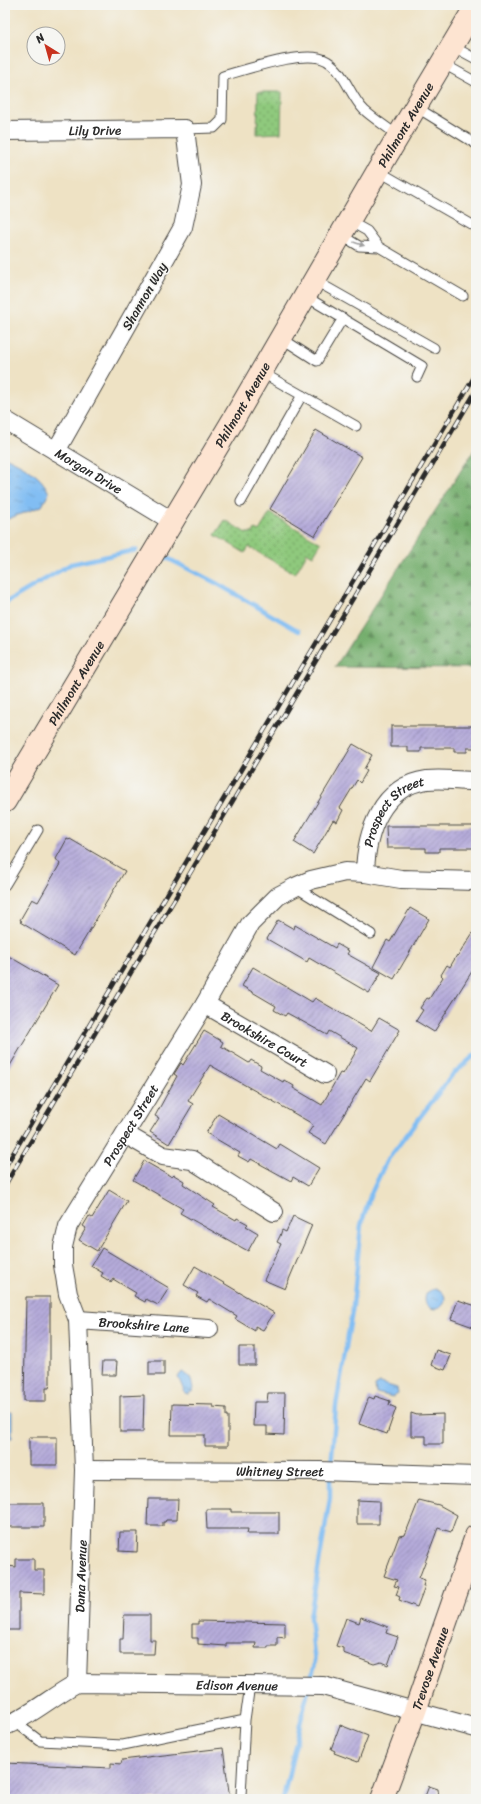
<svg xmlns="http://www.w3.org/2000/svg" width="481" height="1804" font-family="Sriracha,sans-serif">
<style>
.forest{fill:url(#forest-firs);stroke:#4f6c4c}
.park{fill:url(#park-dots);stroke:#5d7a54}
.water{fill:url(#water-ripples);stroke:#56748f}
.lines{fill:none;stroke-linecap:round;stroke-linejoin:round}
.stream{stroke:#81bdf3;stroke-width:4.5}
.building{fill:url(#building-hatch)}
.lane-casing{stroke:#484642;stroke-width:11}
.street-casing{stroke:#484642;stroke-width:20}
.secondary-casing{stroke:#484642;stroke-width:24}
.lane{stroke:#fff;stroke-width:9}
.street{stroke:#fff;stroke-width:18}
.secondary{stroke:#fde4d1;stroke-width:22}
.rail-casing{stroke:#2b2b2b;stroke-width:4.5}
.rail{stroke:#f6f6f2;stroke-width:3;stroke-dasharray:9;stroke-linecap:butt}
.oneway{fill:#a0a0a0}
.labels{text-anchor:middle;stroke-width:3.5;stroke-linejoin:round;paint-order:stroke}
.street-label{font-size:13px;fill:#2b2b2b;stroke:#f6f6f2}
</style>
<defs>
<pattern id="forest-firs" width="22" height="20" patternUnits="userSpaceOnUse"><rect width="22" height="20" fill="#73ad6c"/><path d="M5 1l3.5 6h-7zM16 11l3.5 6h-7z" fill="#5f8d59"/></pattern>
<pattern id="park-dots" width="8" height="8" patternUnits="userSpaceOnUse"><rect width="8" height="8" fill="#8fc97d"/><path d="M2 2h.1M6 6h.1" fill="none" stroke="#75a367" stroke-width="1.8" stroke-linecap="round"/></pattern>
<pattern id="water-ripples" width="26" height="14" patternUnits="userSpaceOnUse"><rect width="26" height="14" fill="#81bdf3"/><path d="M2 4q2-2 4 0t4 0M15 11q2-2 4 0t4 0" fill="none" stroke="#6a9ac5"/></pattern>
<pattern id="building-hatch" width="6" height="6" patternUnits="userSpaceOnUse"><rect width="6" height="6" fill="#b5abda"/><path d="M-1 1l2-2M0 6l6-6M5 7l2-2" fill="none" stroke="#938bb1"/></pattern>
</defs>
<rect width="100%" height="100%" fill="#f6f6f2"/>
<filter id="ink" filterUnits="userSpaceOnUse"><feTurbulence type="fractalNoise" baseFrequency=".025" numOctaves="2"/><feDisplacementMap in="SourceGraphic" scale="8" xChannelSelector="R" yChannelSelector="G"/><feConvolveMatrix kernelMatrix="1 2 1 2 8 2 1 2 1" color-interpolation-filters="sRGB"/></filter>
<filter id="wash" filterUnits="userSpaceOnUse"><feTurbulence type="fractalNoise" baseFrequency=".012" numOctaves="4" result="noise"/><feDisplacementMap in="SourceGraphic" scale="16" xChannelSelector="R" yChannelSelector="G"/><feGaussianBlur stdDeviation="0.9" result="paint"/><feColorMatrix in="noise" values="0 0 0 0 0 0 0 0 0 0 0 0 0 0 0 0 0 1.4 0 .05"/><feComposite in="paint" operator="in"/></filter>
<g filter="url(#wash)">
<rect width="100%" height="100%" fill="#eee2c4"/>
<path class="forest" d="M476 447V668L335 667Z"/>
<path class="park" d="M258 92H282L281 133 257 134Z
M270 513 321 543 313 556 306 552 305 557 295 574 249 547 245 553 215 535 225 520 246 533H253L255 529 259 531Z"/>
<path class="water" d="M5 457C22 465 42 475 49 493L42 506 5 520Z
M425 1299a10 10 0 1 1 20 0a10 10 0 1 1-20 0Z
M182 1372C190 1374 193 1383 193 1391L188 1394 185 1393 178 1377Z
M380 1383 397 1388 398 1394 393 1397 376 1393 375 1386Z
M8 1412H12V1438H8V1436L5 1435V1414H8Z"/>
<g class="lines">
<path class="stream" d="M165 557 216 583 299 631
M5 603 71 564 136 550
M331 1467 336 1406 353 1306 361 1225 370 1196 386 1162 453 1074 476 1054
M310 1682 315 1664 310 1617 330 1498V1474
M283 1799 308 1690"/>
</g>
<g id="blocks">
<path class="building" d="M316 430 362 457 315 536 270 509Z
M391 726H476V748H467V752H454V748H421V752H408V747H391Z
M353 744 372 755 364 769 367 771 360 783 357 780 340 808 343 810 337 822 333 820 313 854 294 842Z
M386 826H476V848H439V852H426V848H387Z
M67 839 69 840 70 839 125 871 75 955 20 922 22 921 20 920 32 899 38 902 60 864 56 859Z
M410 908 429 919 394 979 373 967 387 940 390 942Z
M278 920 294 929 295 925 335 948 337 944 349 951 347 954 381 973 369 993 309 958 307 962 267 939Z
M476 928V965L434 1032 416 1021 423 1010 420 1008 427 998 429 999 443 977 441 975 447 965 450 967 457 955 458 956Z
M5 954 58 985 5 1074Z
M253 967 312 1002 315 998 371 1031 379 1018 400 1030 370 1081 366 1078 326 1144 308 1133 313 1126 311 1123 210 1065 188 1101 193 1104 169 1144 150 1132 159 1118 155 1116 177 1076 174 1074 181 1063 183 1065 204 1031 223 1042 221 1046 249 1063 251 1060 261 1066 260 1069 283 1082 284 1080 294 1086 293 1088 322 1105 340 1073 343 1074 358 1048 329 1031 327 1035 287 1013 285 1016 274 1010 276 1006 242 986Z
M218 1114 277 1149 280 1144 319 1168 308 1186 293 1177 291 1181 251 1159 249 1162 238 1156 240 1153 206 1133Z
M144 1161 172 1177 174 1175 184 1181 183 1184 215 1205 213 1207 236 1220 237 1218 248 1224 246 1226 258 1233 248 1251 180 1213 183 1209 133 1180Z
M109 1190 127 1201 97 1251 79 1240 86 1228 83 1226 89 1216 92 1218Z
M293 1216 312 1225 285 1289 264 1280 281 1244 277 1242 280 1236 282 1230 286 1232Z
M102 1248 169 1288 158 1305 146 1299 145 1302 134 1296 136 1293 113 1279 111 1282 101 1276 103 1273 91 1266Z
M195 1266 274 1313 263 1330 255 1326V1331L235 1319 237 1316 209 1299 207 1302 196 1296 198 1293 184 1285Z
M26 1297H50V1384L49 1388H46V1401H24Z
M458 1300 476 1306V1328L451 1319Z
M239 1347H255V1365H239Z
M436 1350 451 1355 445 1370 431 1365Z
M103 1361H117L116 1375H102Z
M149 1361H164V1375H149Z
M268 1393H285L284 1435 267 1434V1426H253L254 1402H267Z
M144 1395 143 1432H120V1396Z
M375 1396 390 1401 389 1405 396 1408 387 1434 359 1424 369 1397 374 1399Z
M172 1404 213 1405V1407L226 1408V1416H228V1446H205V1435H171Z
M411 1413 417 1415 443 1414V1444H426V1436H411Z
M29 1437H57V1465H29Z
M148 1499H178L177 1520H166L165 1522H163V1526H147Z
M357 1500 379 1501V1524H357Z
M419 1500 439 1505 457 1515 451 1532 438 1528 419 1578 425 1580 423 1586H425L417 1607 399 1600 400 1597 396 1595 399 1587 394 1586 397 1580 384 1576 399 1536 405 1535Z
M9 1503H44V1527H8Z
M206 1509H231V1512H279V1534H247L248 1529H207Z
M120 1532H138L137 1552 119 1551Z
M16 1559H34V1570H44V1594L19 1593V1630H5L8 1566 16 1567Z
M124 1615H150V1640H155L154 1654H120V1639H123Z
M361 1617 388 1627 386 1633 398 1637 388 1665 381 1662 374 1664 343 1653V1648L336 1646 346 1618 359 1623Z
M198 1621 285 1623V1638L277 1637V1646H268V1648H255L256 1643H226V1646L198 1644V1638H192V1624H198Z
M340 1725 368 1736 358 1762 334 1753 335 1751 331 1749Z
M223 1748 230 1799H5V1763L111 1768V1763L121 1764 122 1760Z
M429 1786 438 1789 439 1799H424Z"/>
</g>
</g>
<g filter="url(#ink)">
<use href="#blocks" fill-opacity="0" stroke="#484642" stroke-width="1"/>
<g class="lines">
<g class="lane-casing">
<path id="lane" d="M452 46 476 59
M442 63 476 82
M416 107 476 144
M185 129 214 128 222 120 223 76C245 70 307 48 327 61 345 72 350 96 364 110 374 119 387 127 398 136
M378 171 476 227
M349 221 367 231 379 247 463 296
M341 235 359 246 379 247
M314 280 434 348
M305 296 422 366 417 377
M281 338 317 361 343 318
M261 372 356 426
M241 502 302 395
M5 885 38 830
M295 887 371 934
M15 1722 40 1741 123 1745 245 1720 250 1685
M241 1796 245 1720"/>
</g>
<g class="street-casing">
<g id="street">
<path id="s1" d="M5 131 185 129 192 185 183 227 56 451"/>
<path id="s2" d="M5 420 172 521"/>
<path d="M365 873 401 879 476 881"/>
<path id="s3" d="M205 1004 325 1074"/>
<path d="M125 1134 163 1156 192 1160 274 1212"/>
<path id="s4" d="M78 1320 209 1329"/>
<path id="s5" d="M84 1470 319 1471 476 1476"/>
<path id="s6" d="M77 1683 84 1470 78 1320 68 1294 63 1265V1247L68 1226 205 1004 250 924 278 896 295 887 311 880 345 872 365 873C366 833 381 786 427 780 442 778 460 781 476 781"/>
<path id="s7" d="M5 1726C31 1716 52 1696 77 1683L323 1686 476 1728"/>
</g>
</g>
<g class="secondary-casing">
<g id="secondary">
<path id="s8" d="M5 801 235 417 387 155 476 6"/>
<path id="s9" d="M382 1799 415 1711 476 1536"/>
</g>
</g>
<use href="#lane" class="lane"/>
<use href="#street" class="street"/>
<use href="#secondary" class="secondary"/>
<g class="rail-casing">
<path id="rail" d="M5 1167 476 374
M5 1185 476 391"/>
</g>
<use href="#rail" class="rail"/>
</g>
<defs><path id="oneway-solid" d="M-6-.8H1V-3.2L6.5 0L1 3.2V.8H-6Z"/></defs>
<use class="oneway" href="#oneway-solid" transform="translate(359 244) rotate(19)"/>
</g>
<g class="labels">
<g class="street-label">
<text dy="5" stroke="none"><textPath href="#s8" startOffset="786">Philmont Avenue</textPath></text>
<text dy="5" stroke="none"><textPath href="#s1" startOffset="90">Lily Drive</textPath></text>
<text transform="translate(144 296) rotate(-60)" y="5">Shannon Way</text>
<text dy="5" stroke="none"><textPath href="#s8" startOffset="462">Philmont Avenue</textPath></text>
<text dy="5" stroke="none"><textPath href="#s2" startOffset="98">Morgan Drive</textPath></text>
<text dy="5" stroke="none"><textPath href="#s8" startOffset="138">Philmont Avenue</textPath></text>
<text dy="5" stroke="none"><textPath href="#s6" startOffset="1017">Prospect Street</textPath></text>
<text dy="5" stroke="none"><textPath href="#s3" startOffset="69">Brookshire Court</textPath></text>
<text dy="5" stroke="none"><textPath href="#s6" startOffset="579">Prospect Street</textPath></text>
<text dy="5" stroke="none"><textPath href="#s4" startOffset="66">Brookshire Lane</textPath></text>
<text dy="5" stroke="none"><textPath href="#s5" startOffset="196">Whitney Street</textPath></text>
<text dy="5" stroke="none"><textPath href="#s6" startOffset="107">Dana Avenue</textPath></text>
<text dy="5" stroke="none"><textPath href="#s9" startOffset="139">Trevose Avenue</textPath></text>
<text dy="5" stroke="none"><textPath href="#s7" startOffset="244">Edison Avenue</textPath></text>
</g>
</g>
<rect width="481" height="1804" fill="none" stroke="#f6f6f2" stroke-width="20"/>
<g transform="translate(46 46) rotate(323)"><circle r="19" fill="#f6f6f2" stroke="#a5a5a2"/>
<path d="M0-3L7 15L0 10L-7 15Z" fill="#c8321e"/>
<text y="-6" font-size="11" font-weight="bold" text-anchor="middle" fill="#2b2b2b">N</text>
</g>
</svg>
